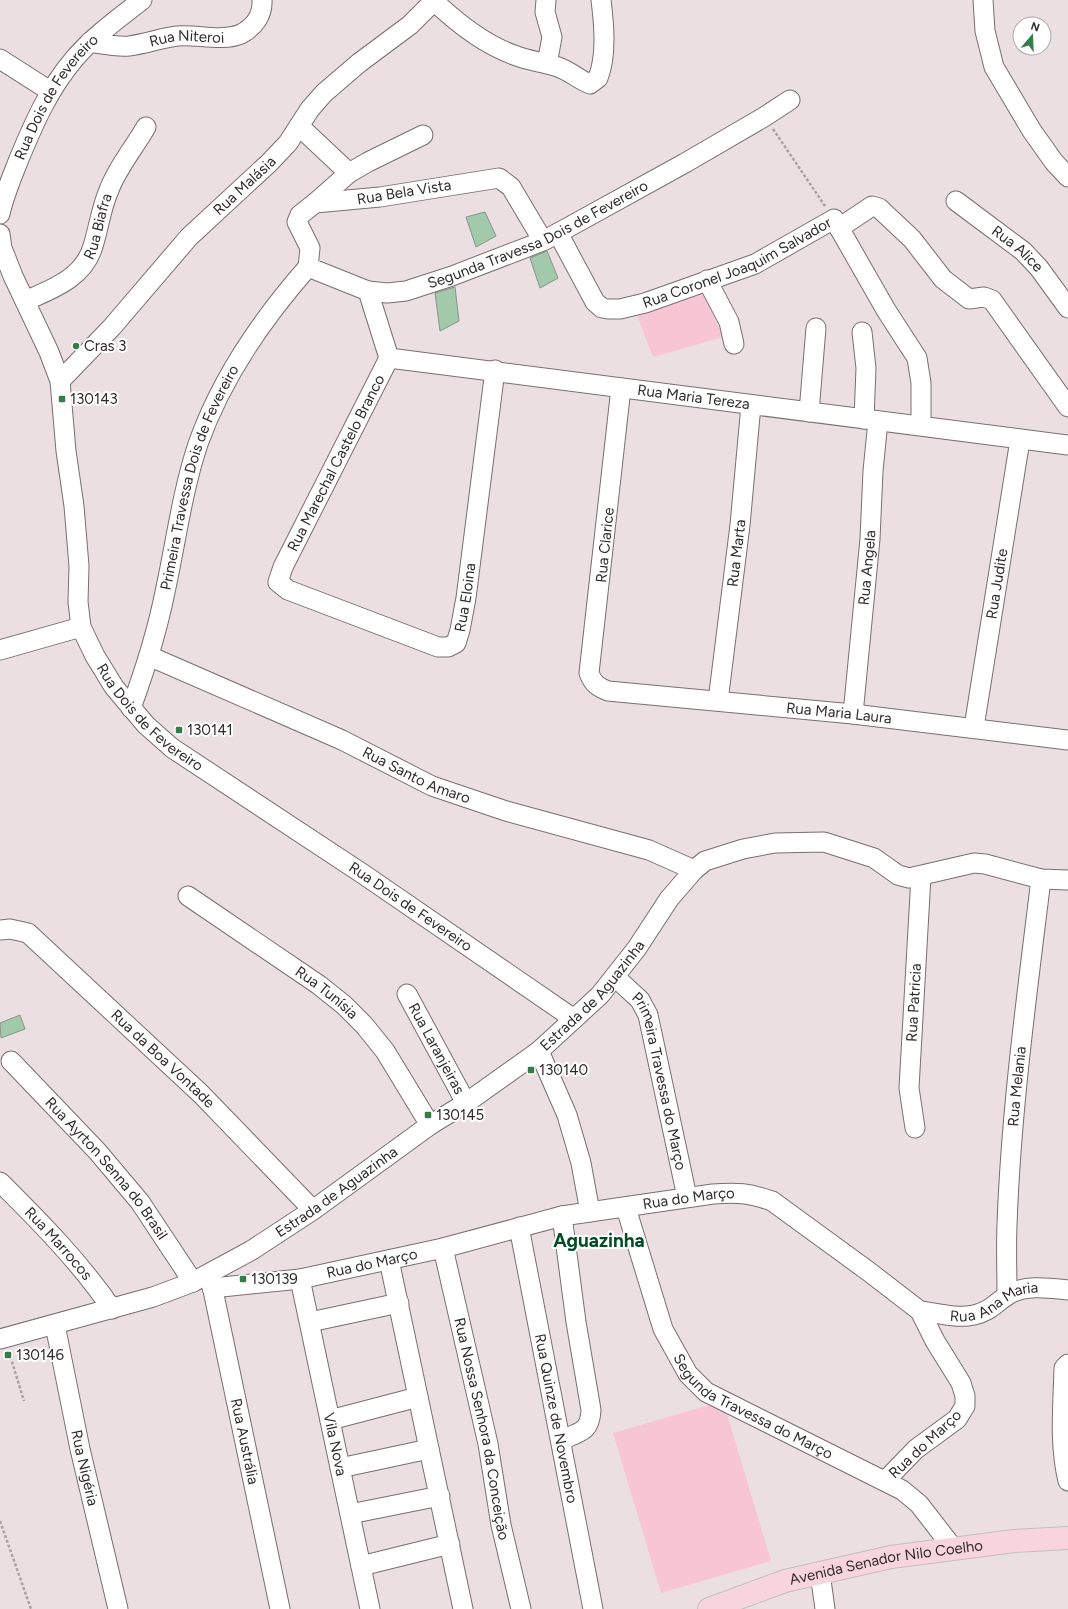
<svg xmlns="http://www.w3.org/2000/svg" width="1068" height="1609" font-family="Figtree,sans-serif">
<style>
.green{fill:#f8c6d2}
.building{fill:#a1c9aa;stroke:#8a938c}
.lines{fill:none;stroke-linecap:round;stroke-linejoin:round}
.minor-casing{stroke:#796e70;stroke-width:21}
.major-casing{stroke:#c1bfc0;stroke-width:24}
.path{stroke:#aca2a4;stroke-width:2.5;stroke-dasharray:3 2;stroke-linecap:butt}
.minor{stroke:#fff;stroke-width:19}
.major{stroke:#f8d5de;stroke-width:22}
.poi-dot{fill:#337d4b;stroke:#fff;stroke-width:1.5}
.labels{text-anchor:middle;stroke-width:4;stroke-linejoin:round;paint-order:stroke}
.street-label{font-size:15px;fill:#302b2c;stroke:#fff}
.poi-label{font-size:15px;fill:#302b2c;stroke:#fff;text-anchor:start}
.district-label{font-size:19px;font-weight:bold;fill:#004d22;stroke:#fff}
</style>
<rect width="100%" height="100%" fill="#ebdfe2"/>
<path class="green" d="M700 284 723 337 653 357 634 307Z
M723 1401 771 1561 661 1593 613 1433Z"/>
<path class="building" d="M485 212 496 236 476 247 466 217Z
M547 251 558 278 540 288 530 258Z
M455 287 459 321 440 331 435 293Z
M20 1015 25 1029 1 1038 0 1023Z"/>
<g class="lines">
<g class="minor-casing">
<g id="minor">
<path d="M546 0 545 12 552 37 547 64"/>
<path d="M983 0 985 31 994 67 1032 131 1054 162 1068 177"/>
<path d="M434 1C457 23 483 44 514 55 528 61 544 62 558 67 570 71 579 80 590 84L598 78C607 55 604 24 601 0"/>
<path id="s1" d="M90 42C103 44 116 47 129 46 145 44 161 38 177 36 197 34 222 42 241 34 254 27 263 15 262 0"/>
<path d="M0 59 50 91"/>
<path d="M299 126 349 173"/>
<path id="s2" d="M956 201 1023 251 1039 268 1068 308"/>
<path d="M315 203 349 173 368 162 423 135"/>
<path id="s3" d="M0 214C4 195 12 177 19 159 34 123 49 88 75 58 94 36 119 18 142 0"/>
<path d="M839 228 872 206 879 208 912 239 943 279 969 299 984 297 992 300 1068 407"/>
<path id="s4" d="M558 233 595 302 602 308 608 309H620L645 303 755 264 834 219 886 310 917 358 921 383V425"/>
<path id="s5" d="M0 234 2 248 13 276 49 352 60 381 66 451 74 506 79 566 78 602 81 627 95 656 114 687 146 725 172 748 363 874 574 1019"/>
<path id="s6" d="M543 241 511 187 499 178 380 197 315 203 300 215 297 222 310 248 308 267 368 291 387 293 406 291 452 276 543 241 558 233 685 163 764 117 790 100"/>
<path d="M707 280 729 322 734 344"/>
<path d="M368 291 389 358"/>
<path id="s7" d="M25 301C52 289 84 278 93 246 99 227 101 208 109 190 117 168 134 148 146 127"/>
<path d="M862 332 866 368 864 419"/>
<path id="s8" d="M389 358 283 567 278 582 288 590 438 647H448L456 643 460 630 466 598 495 370"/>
<path id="s9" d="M389 358 1068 445"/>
<path id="s10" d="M60 381 112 327 189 237 269 163 288 143 310 109 324 93 359 63 410 25 435 0"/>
<path id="s11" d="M621 388 589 673C593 684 598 687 608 691L853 714 1068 740"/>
<path d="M809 412 816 328"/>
<path d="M0 650 81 627"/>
<path id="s12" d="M149 656 342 740 432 786 506 811 649 850 694 870"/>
<path id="s13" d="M718 701 740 525 751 405"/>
<path id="s14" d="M131 708C145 670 157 632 165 592 176 542 182 492 198 444 221 379 263 318 308 267"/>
<path id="s15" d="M853 714 870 539 873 471 878 421"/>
<path id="s16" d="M974 727 1020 440"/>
<path id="s17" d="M188 896 319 985 344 1005 364 1025 385 1051 430 1125"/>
<path id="s18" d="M0 930 10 929 28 933 201 1094 313 1210"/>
<path id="s19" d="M615 977 640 1000 648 1015 687 1197"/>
<path id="s20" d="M407 994 466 1103"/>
<path d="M539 1051 567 1115 581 1163 590 1212"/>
<path id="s21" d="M11 1061 97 1151 140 1202 193 1282"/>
<path id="s22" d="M915 1128 909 1088 921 876"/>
<path id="s23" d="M0 1182C40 1222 79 1261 112 1309"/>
<path id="s24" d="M626 1208 663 1329 688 1374 706 1392 902 1490 919 1504 953 1548"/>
<path id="s25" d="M519 1227 593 1609"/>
<path id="s26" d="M443 1248 488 1444 501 1525 521 1609"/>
<path d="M389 1260 463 1609"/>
<path id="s27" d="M210 1276 280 1609"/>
<path id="s28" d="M300 1279 370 1609"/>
<path id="s29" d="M212 1288 300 1279 443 1248 562 1216 713 1194C737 1192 749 1193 772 1201L868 1271 920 1311 935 1341 961 1383 965 1396V1406L957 1419 916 1449 885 1481"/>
<path id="s30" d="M1007 1295C1007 1272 1006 1248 1007 1225 1011 1110 1027 994 1041 879"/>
<path id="s31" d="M920 1311C937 1313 957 1319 974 1315 991 1311 995 1303 1008 1295 1024 1284 1050 1288 1068 1290"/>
<path d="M310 1322 399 1303"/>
<path id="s32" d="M55 1325 80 1449 118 1609"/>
<path id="s33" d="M0 1339 153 1297 193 1282 252 1250 313 1210 430 1125 466 1103 539 1051 600 995 637 948 669 899 694 870 705 861 743 849 775 843 824 842 874 858 898 875 909 878 974 863 985 864 1041 879 1068 880"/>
<path d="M1068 1364 1064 1368C1063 1406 1059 1444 1068 1481"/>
<path d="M330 1420 418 1397"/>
<path d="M561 1440C580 1432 590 1432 591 1410L576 1322 562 1216"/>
<path d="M340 1468 429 1449"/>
<path d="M350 1514 440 1496"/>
<path d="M361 1566 450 1544"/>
<path d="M820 1573 825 1609"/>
</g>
</g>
<g class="major-casing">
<g id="major">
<path id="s34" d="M709 1609 785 1581 891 1557 1014 1541 1068 1538"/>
</g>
</g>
<path class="path" d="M773 129 825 206
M9 1352 24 1401
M0 1521 31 1609"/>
<use href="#minor" class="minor"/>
<use href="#major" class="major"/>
</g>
<g class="poi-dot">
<circle cx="76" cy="346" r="4"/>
<rect x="58" y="395" width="8" height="8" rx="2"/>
<rect x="175" y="726" width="8" height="8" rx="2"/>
<rect x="527" y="1066" width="8" height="8" rx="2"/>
<rect x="424" y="1111" width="8" height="8" rx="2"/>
<rect x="239" y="1275" width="8" height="8" rx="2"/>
<rect x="4" y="1351" width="8" height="8" rx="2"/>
</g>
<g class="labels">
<g class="street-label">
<text dy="5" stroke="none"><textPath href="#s1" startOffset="98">Rua Niteroi</textPath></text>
<text dy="5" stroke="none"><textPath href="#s3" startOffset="131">Rua Dois de Fevereiro</textPath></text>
<text dy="5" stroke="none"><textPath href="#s10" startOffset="269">Rua Malásia</textPath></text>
<text transform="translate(404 192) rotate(-9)" y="5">Rua Bela Vista</text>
<text dy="5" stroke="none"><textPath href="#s7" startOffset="111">Rua Biafra</textPath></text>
<text dy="5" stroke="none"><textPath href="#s6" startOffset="585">Segunda Travessa Dois de Fevereiro</textPath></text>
<text dy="5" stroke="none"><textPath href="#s2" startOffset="78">Rua Alice</textPath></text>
<text dy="5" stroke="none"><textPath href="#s4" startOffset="232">Rua Coronel Joaquim Salvador</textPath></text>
<text dy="5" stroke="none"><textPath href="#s9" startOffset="307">Rua Maria Tereza</textPath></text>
<text transform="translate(336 463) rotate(-63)" y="5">Rua Marechal Castelo Branco</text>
<text dy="5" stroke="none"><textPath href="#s14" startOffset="241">Primeira Travessa Dois de Fevereiro</textPath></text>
<text transform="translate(605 545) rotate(-84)" y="5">Rua Clarice</text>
<text dy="5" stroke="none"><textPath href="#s13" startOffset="149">Rua Marta</textPath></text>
<text dy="5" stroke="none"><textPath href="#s15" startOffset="147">Rua Angela</textPath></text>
<text dy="5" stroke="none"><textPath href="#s16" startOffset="145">Rua Judite</textPath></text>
<text dy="5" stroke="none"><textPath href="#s8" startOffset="489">Rua Eloina</textPath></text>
<text dy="5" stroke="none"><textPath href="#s11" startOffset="546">Rua Maria Laura</textPath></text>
<text dy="5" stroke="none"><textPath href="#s5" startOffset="522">Rua Dois de Fevereiro</textPath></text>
<text dy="5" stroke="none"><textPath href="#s12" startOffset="293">Rua Santo Amaro</textPath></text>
<text dy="5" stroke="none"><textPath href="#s5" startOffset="846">Rua Dois de Fevereiro</textPath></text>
<text dy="5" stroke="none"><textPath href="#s17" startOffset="169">Rua Tunísia</textPath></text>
<text dy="5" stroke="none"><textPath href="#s33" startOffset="695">Estrada de Aguazinha</textPath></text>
<text dy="5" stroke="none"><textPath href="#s22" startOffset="126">Rua Patricia</textPath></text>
<text dy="5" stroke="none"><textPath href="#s20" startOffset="62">Rua Laranjeiras</textPath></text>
<text dy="5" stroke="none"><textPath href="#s18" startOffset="213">Rua da Boa Vontade</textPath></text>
<text dy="5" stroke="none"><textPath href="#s19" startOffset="118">Primeira Travessa do Março</textPath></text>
<text dy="5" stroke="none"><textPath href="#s30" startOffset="209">Rua Melania</textPath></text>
<text dy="5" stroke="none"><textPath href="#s21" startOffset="144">Rua Ayrton Senna do Brasil</textPath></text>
<text dy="5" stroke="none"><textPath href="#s33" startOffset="371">Estrada de Aguazinha</textPath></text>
<text dy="5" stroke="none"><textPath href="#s29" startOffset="486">Rua do Março</textPath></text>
<text dy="5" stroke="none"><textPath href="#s23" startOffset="85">Rua Marrocos</textPath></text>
<text dy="5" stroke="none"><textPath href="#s29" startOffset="162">Rua do Março</textPath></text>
<text dy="5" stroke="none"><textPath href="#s31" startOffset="78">Rua Ana Maria</textPath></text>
<text dy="5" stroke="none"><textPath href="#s24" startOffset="250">Segunda Travessa do Março</textPath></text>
<text dy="5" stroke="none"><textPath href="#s25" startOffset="195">Rua Quinze de Novembro</textPath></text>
<text dy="5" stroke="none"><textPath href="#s26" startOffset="185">Rua Nossa Senhora da Conceição</textPath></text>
<text dy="5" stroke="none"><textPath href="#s27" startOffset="169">Rua Austrália</textPath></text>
<text dy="5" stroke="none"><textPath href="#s28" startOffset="169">Vila Nova</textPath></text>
<text transform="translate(925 1444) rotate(-43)" y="5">Rua do Março</text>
<text dy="5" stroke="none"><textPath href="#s32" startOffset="146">Rua Nigéria</textPath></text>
<text dy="5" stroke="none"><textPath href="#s34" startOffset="184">Avenida Senador Nilo Coelho</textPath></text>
</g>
<g class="poi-label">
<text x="84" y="351">Cras 3</text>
<text x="70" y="404">130143</text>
<text x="187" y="735">130141</text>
<text x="539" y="1075">130140</text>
<text x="436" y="1120">130145</text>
<text x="251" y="1284">130139</text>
<text x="16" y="1360">130146</text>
</g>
<g class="district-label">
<text x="599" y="1247">Aguazinha</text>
</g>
</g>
<g transform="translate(1032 36) rotate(19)"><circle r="19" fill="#ffffff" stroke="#acaaab"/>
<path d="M0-3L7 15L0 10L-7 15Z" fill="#337d4b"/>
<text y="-6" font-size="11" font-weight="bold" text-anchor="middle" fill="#302b2c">N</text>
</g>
</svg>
